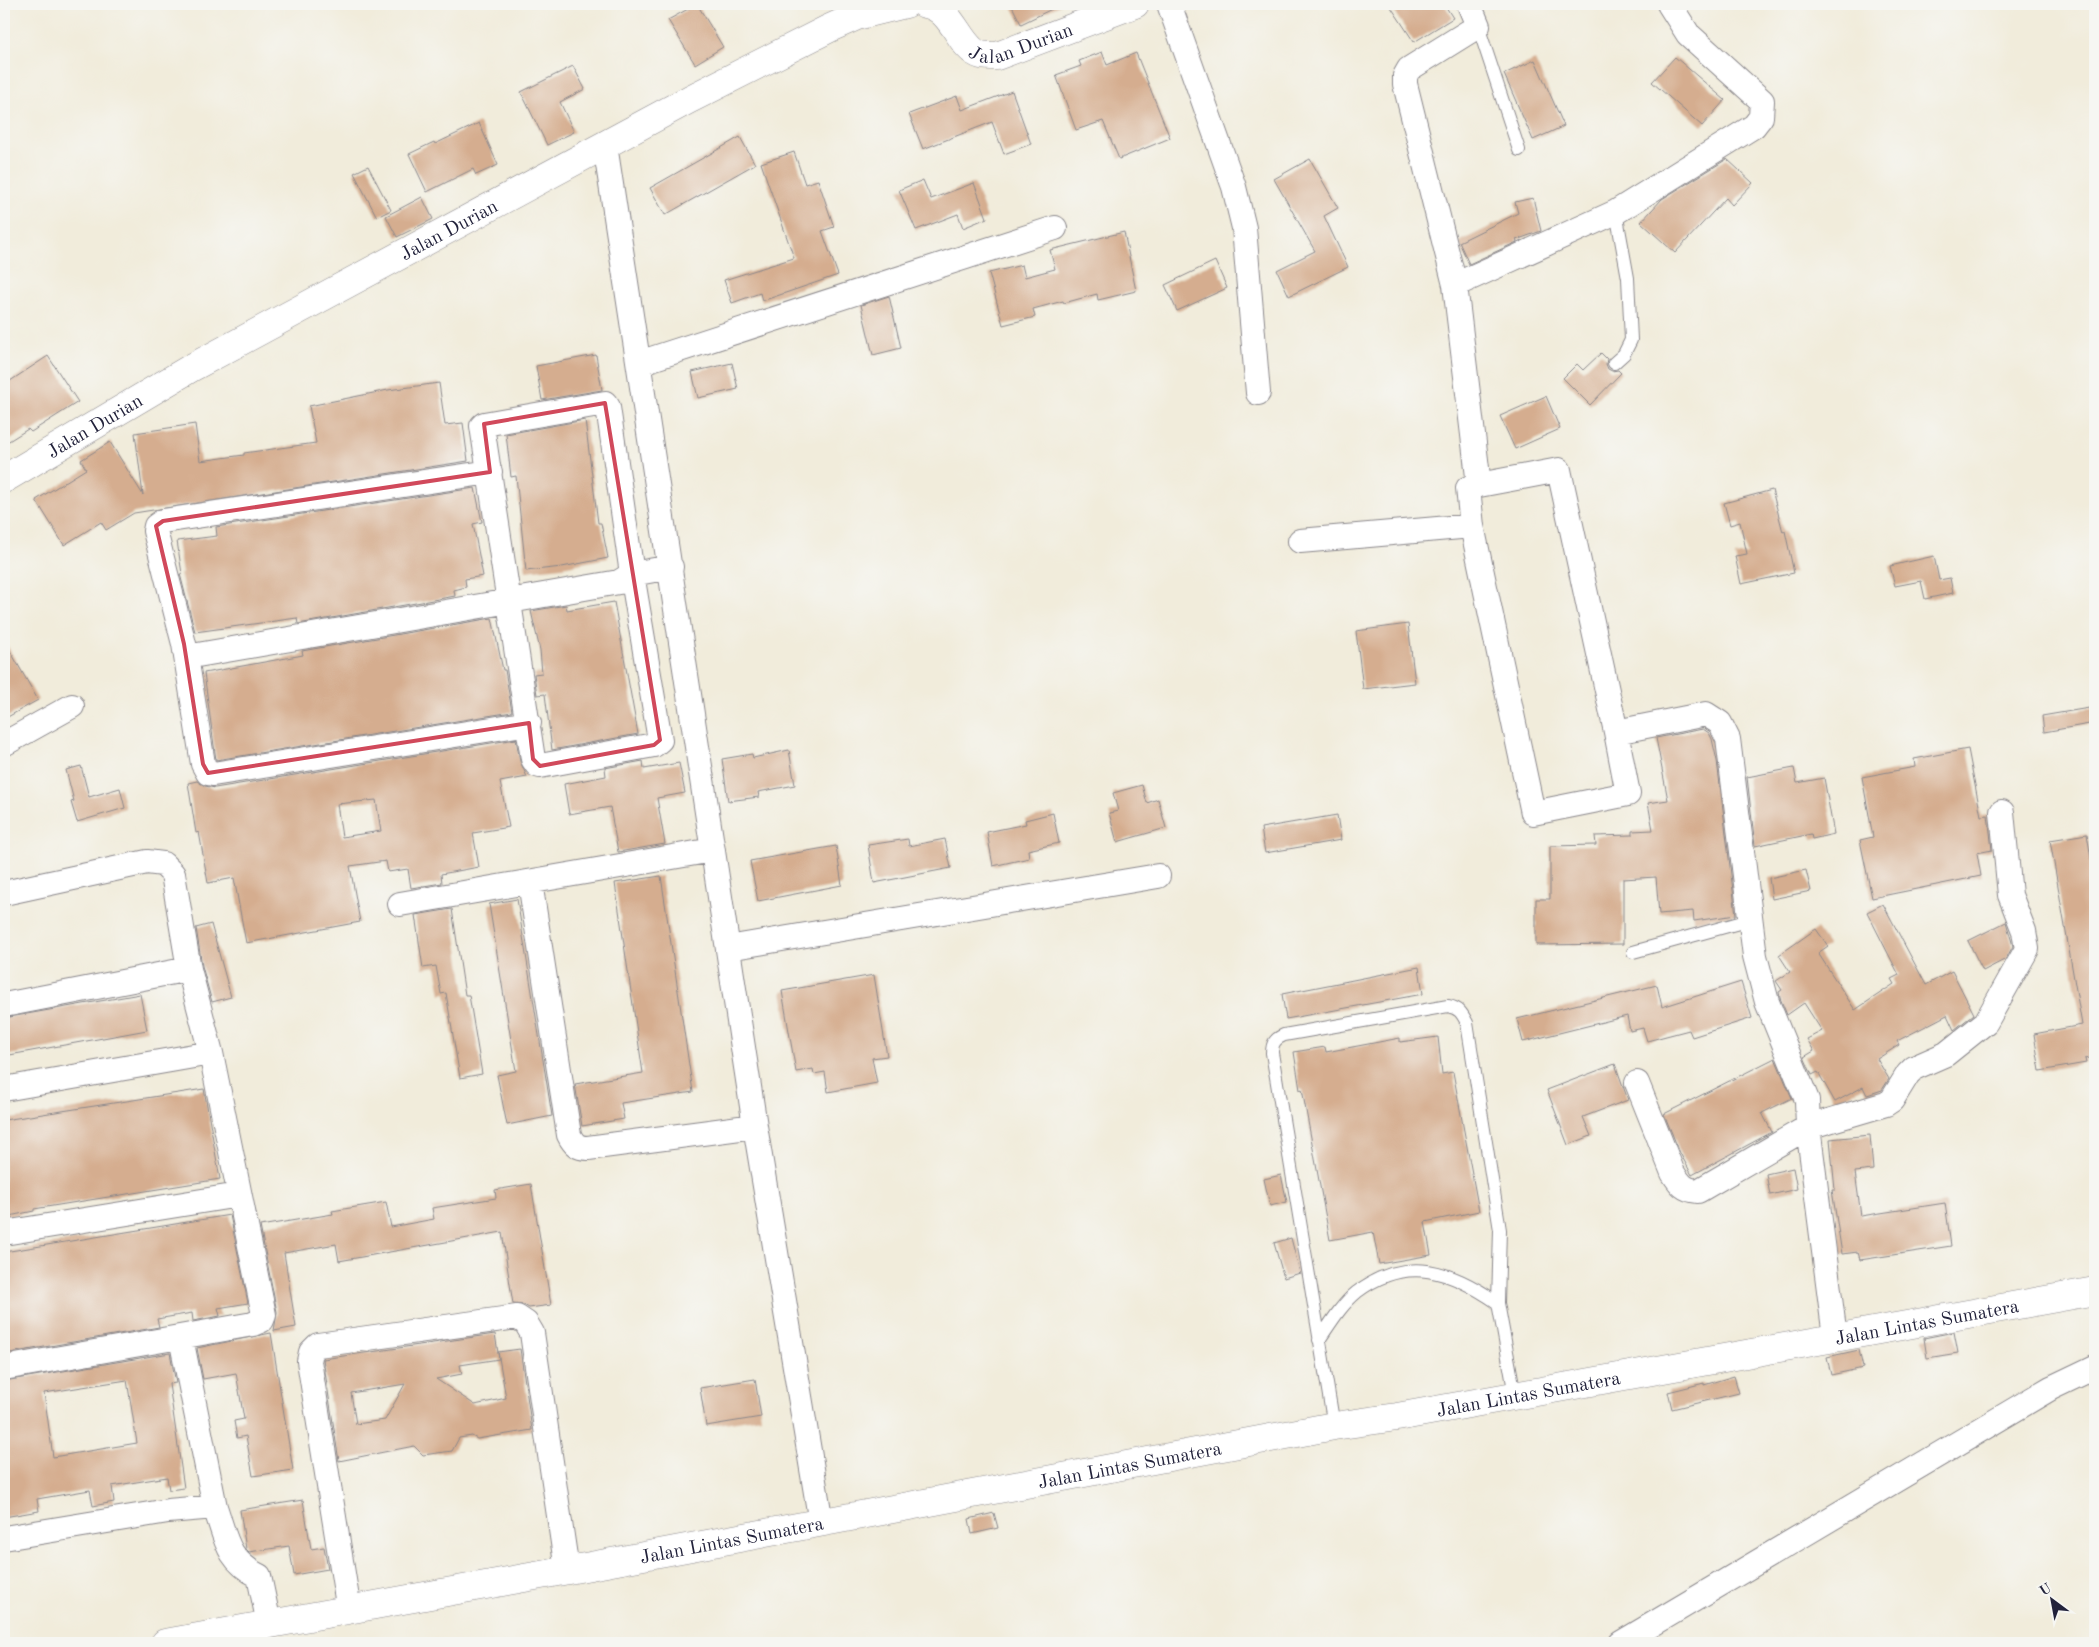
<svg xmlns="http://www.w3.org/2000/svg" width="2099" height="1647" font-family="'Old Standard TT',serif">
<style>
.building{fill:#d5ad8f;fill-rule:evenodd}
.lines{fill:none;stroke-linecap:round;stroke-linejoin:round}
.lane-casing{stroke:#8a878b;stroke-width:14}
.street-casing{stroke:#8a878b;stroke-width:26}
.secondary-casing{stroke:#8a878b;stroke-width:29}
.highway-casing{stroke:#8a878b;stroke-width:29}
.lane{stroke:#fff;stroke-width:12}
.street{stroke:#fff;stroke-width:24}
.secondary{stroke:#fff;stroke-width:28}
.highway{stroke:#fff;stroke-width:28}
.marked{fill:none;stroke:#d1495b;stroke-width:4;stroke-linejoin:round}
.labels{text-anchor:middle;stroke-width:4.5;stroke-linejoin:round;paint-order:stroke}
.street-label{font-size:19px;fill:#22223b;stroke:#f6f6f2}
</style>
<rect width="100%" height="100%" fill="#f6f6f2"/>
<filter id="ink" filterUnits="userSpaceOnUse"><feTurbulence type="fractalNoise" baseFrequency=".02" numOctaves="2"/><feDisplacementMap in="SourceGraphic" scale="10" xChannelSelector="R" yChannelSelector="G"/><feConvolveMatrix kernelMatrix="1 2 1 2 8 2 1 2 1" color-interpolation-filters="sRGB"/></filter>
<filter id="wash" filterUnits="userSpaceOnUse"><feTurbulence type="fractalNoise" baseFrequency=".0096" numOctaves="4" result="noise"/><feDisplacementMap in="SourceGraphic" scale="20" xChannelSelector="R" yChannelSelector="G"/><feGaussianBlur stdDeviation="1.12" result="paint"/><feColorMatrix in="noise" values="0 0 0 0 0 0 0 0 0 0 0 0 0 0 0 0 0 1.4 0 .05"/><feComposite in="paint" operator="in"/></filter>
<g filter="url(#wash)">
<rect width="100%" height="100%" fill="#f1ecdb"/>
<g id="blocks">
<path class="building" d="M697 4 723 47 695 64 668 20Z
M1011 4H1062L1021 24Z
M1389 4H1444L1453 18 1414 42Z
M1102 52 1107 65 1136 53 1170 138 1119 159 1103 121 1076 130 1056 75 1081 66 1079 61Z
M1675 57 1725 100 1702 126 1652 82Z
M1535 60 1564 126 1533 140 1504 74Z
M573 66 585 89 560 102 574 132 547 145 521 92Z
M1012 91 1031 144 1004 154 992 122 923 149 909 114 957 96 962 110Z
M479 123 498 165 476 175 473 169 427 192 409 154 434 142 435 144Z
M740 137 755 164 665 215 650 188Z
M794 152 805 184 818 180 834 227 822 231 838 275 762 301 760 293 732 303 724 280 794 258 761 163Z
M1310 159 1338 208 1324 216 1348 267 1289 296 1277 270 1315 251 1274 179Z
M1727 159 1753 183 1732 205 1726 198 1675 253 1641 222 1662 199Z
M368 166 391 210 377 217 354 173Z
M923 180 931 199 974 183 987 218 963 228 958 214 916 230 899 190Z
M422 197 433 219 397 237 386 216Z
M1533 198 1541 231 1516 240 1517 242 1469 264 1459 242 1518 213 1515 202Z
M1124 232 1136 291 1098 300 1097 294 1064 303 1063 301 1033 309 1035 317 1003 325 989 273 1022 265 1025 277 1055 269 1050 250Z
M1215 261 1227 288 1177 311 1165 285Z
M889 296 901 348 873 355 861 305Z
M1601 353 1607 359 1606 364 1608 369 1612 371 1618 370 1621 373 1590 405 1563 378 1577 364 1583 370Z
M596 355 602 390 542 400 536 366Z
M48 356 78 402 31 432 28 429 4 444V385Z
M732 363 738 389 698 398 692 372Z
M439 383 445 425 463 423 468 461 134 513 106 530 101 522 64 545 36 500 86 469 81 460 110 442 143 495 135 433 195 424 200 461 244 455V453L316 443 309 406 388 390Z
M1546 396 1560 429 1515 449 1500 416Z
M585 420 598 523H601L608 558 562 567 526 571 516 476 511 477 506 434Z
M475 488 482 522 473 524 483 576 465 579 466 587 454 590 455 596 298 624 297 618 195 632 180 574H182L177 541 217 536 216 527Z
M1772 490 1783 532 1785 531 1794 573 1741 584 1735 556 1747 554 1740 522 1730 525 1724 503Z
M1934 556 1939 580 1950 578 1953 593 1925 599 1921 581 1895 586 1890 566Z
M614 602 638 734 552 750 545 694 537 695 534 674 542 673 540 650 531 611 566 605 567 610Z
M492 618 503 670H505L512 712 216 760 204 673 303 655 302 651Z
M1408 624 1415 683 1363 689 1356 631Z
M4 640 38 700 4 719Z
M2095 707V723L2044 732 2042 716Z
M1703 729 1709 733 1712 739 1717 761 1736 915 1694 921 1693 911 1659 914 1656 877 1623 879V944L1536 945V899H1550V846L1596 845 1595 836 1632 835V831L1653 830 1648 803 1668 800 1656 738Z
M516 739 520 761 527 777 500 782 509 827 473 833 479 867 441 874 442 883 411 888 408 869 388 872 386 861 350 866 360 922 246 943 234 878 208 883 199 832 196 833 188 783 197 781 205 786 215 788ZM376 800 381 831 342 837 337 804Z
M1968 749 1981 816 1988 815 1992 850 1977 853 1981 876 1872 898 1860 840 1873 837 1862 777 1915 767 1914 759Z
M789 750 795 785 758 792 759 797 728 801 722 759 752 754 753 758Z
M643 761 644 769 679 763 685 793 657 798 665 844 618 852 610 807 569 814 564 784 606 776 605 768Z
M81 766 89 797 120 788 125 808 77 822 71 802 74 801 66 770Z
M1794 768 1797 783 1824 778 1834 834 1812 839 1811 834 1755 846 1747 777Z
M1142 785 1147 803 1158 799 1166 828 1117 842 1109 813 1118 811 1113 793Z
M1053 813 1059 843 1028 850 1029 858 993 866 987 832 1026 824 1025 820Z
M1337 815 1341 840 1265 853 1261 828Z
M2087 834 2095 883V1057L2085 1059 2086 1063 2040 1071 2034 1034 2082 1025 2050 840Z
M908 839 909 846 945 839 951 868 874 883 868 845Z
M836 846 842 885 758 901 750 861Z
M1806 870 1811 891 1772 899 1769 878Z
M661 876 693 1092 621 1103 624 1119 582 1126 575 1084 643 1073 615 883Z
M517 899 552 1116 507 1125 497 1075 516 1071 489 904Z
M1883 904 1926 985 1952 971 1974 1014 1954 1030 1947 1015 1897 1041 1899 1045 1877 1059 1889 1079 1882 1090 1867 1095 1863 1087 1835 1102 1818 1072 1812 1075 1804 1057 1814 1051 1807 1039 1822 1031 1804 1003 1787 1015 1780 998 1779 992 1782 990 1776 981 1790 972 1779 955 1816 929 1828 946 1818 953 1855 1010 1894 984 1891 979 1899 975 1867 912Z
M452 909 465 995H469L482 1074 460 1078 446 993 441 994 436 966 423 968 415 915Z
M2006 922 2013 946 2006 959 1983 971 1968 941Z
M211 924 231 997 212 1002 202 966 196 928Z
M1419 967 1423 994 1286 1019 1282 994Z
M874 975 887 1056 872 1058 877 1083 828 1092 825 1072 814 1074 813 1069 796 1072 782 991Z
M1741 982 1752 1018 1692 1037 1689 1030 1647 1041 1643 1028 1630 1031 1627 1016 1523 1042 1517 1019 1657 985 1662 1007Z
M140 994 147 1030 4 1056V1018Z
M1438 1037 1442 1074 1453 1072 1479 1211 1425 1222 1431 1255 1379 1264 1373 1232 1330 1240 1302 1089 1300 1090 1294 1052 1325 1047 1326 1052 1400 1038V1042Z
M1775 1058 1792 1098 1762 1113 1772 1132 1692 1175 1680 1153 1664 1114Z
M1615 1064 1628 1100 1583 1117 1591 1136 1568 1145 1547 1090Z
M204 1089 220 1179 34 1209V1211L4 1217V1120Z
M1870 1135 1873 1170 1855 1172 1861 1216 1945 1203 1951 1246 1860 1260 1858 1252 1842 1254 1832 1190H1835L1830 1139Z
M1793 1168 1797 1189 1770 1195 1766 1174Z
M1281 1175 1287 1202 1270 1206 1264 1179Z
M531 1184 551 1305 529 1308 524 1305 513 1304 502 1232 339 1261 336 1244 284 1253 296 1327 274 1331 277 1312 260 1226 333 1214 332 1211 386 1202 391 1227 434 1219 432 1208 496 1198 495 1190Z
M230 1215 248 1303 218 1308 220 1316 193 1321 192 1313 157 1319 159 1327 4 1354V1252Z
M1291 1238 1300 1273 1284 1278 1274 1243Z
M1954 1332 1958 1353 1927 1358 1924 1338Z
M271 1333 293 1470 253 1476 246 1436 237 1438 234 1421 244 1419 236 1373 203 1379 197 1348Z
M495 1334 499 1359 460 1365 462 1374 436 1379 475 1405 506 1398 498 1352 520 1349 532 1430 477 1439 472 1436 459 1438 452 1451 423 1455 414 1446 339 1461 323 1359ZM405 1384 385 1420 356 1424 351 1393Z
M1859 1350 1863 1368 1831 1375 1827 1357Z
M170 1353 176 1383 169 1384 184 1488 169 1490 167 1477 112 1486 114 1502 93 1506 90 1490 37 1499 39 1511 4 1517V1381ZM127 1380 137 1443 53 1457 44 1393Z
M1734 1376 1739 1393 1672 1409 1668 1392 1704 1383V1385Z
M755 1379 761 1417 706 1426 700 1388Z
M303 1500 311 1549 324 1547 328 1569 294 1575 289 1546 249 1552 246 1549 240 1510Z
M994 1513 998 1528 972 1534 969 1519Z"/>
</g>
</g>
<g filter="url(#ink)">
<use href="#blocks" fill-opacity="0" stroke="#8a878b" stroke-width="1"/>
<g class="lines">
<g class="lane-casing">
<path id="lane" d="M1478 26 1519 150
M1614 363 1624 354 1631 340 1628 278 1616 212
M1633 952 1750 920
M1319 1340C1330 1324 1341 1305 1357 1292 1407 1254 1452 1271 1498 1303
M1334 1426 1272 1053C1272 1043 1275 1039 1284 1035L1448 1006C1459 1008 1462 1013 1467 1023L1500 1230 1498 1303 1515 1395"/>
</g>
<g class="street-casing">
<path id="street" d="M1169 4 1234 187 1244 228 1258 393
M1469 4 1478 26 1409 69 1405 76V84L1455 285 1479 485 1559 470 1616 732 1706 714 1720 723 1728 739 1755 956 1767 1002 1807 1100 1808 1127 1835 1337
M605 145 755 1126 821 1523
M1455 285 1616 212 1754 126 1761 117 1762 101 1688 34 1669 4
M639 363 1055 228
M605 403 608 407 632 574 660 740 654 745 540 766 537 765 533 759 482 426 484 424Z
M490 472 163 521 156 526 155 531 184 644 203 764 208 773 213 774 529 723
M1472 526 1468 488 1479 485
M1300 541 1472 526 1533 813 1628 794 1616 732
M186 657 619 582 632 574 671 567
M4 744 72 706
M530 882 569 1135C574 1145 578 1148 588 1148L755 1126
M4 893 147 862 163 864 173 874 189 969 211 1053
M400 904 713 850
M728 948 1158 876
M4 1005 189 969
M1637 1083 1673 1173C1680 1184 1684 1190 1698 1191L1808 1127 1886 1104 1892 1100 1908 1074 1914 1068 1946 1054 1986 1022 2027 949 2024 931 2010 895 2002 812
M4 1089 211 1053 264 1315 262 1320 253 1324 4 1368
M4 1233 239 1195
M181 1338 215 1507
M4 1538 168 1511 215 1507C226 1539 227 1560 259 1576L269 1624
M349 1611 309 1361 311 1352 318 1345 517 1317 526 1323 532 1333 567 1570
M1621 1643 2051 1388 2095 1367"/>
</g>
<g class="secondary-casing">
<g id="secondary">
<path id="s1" d="M925 4C954 8 959 49 981 55 986 56 992 56 997 56L1135 4"/>
<path id="s2" d="M4 479 191 368 690 99 830 28 857 16 906 4"/>
</g>
</g>
<g class="highway-casing">
<g id="highway">
<path id="s3" d="M165 1643 585 1567 1334 1426 1397 1417 2095 1291"/>
</g>
</g>
<use href="#lane" class="lane"/>
<use href="#street" class="street"/>
<use href="#secondary" class="secondary"/>
<use href="#highway" class="highway"/>
</g>
</g>
<path class="marked" d="M605 403 660 740 654 745 540 766 533 759 529 723 208 773 203 764 184 644 156 526 163 521 490 472 484 424Z"/>
<g class="labels">
<g class="street-label">
<text dy="7" stroke="none"><textPath href="#s1" startOffset="120">Jalan Durian</textPath></text>
<text dy="7" stroke="none"><textPath href="#s2" startOffset="510">Jalan Durian</textPath></text>
<text dy="7" stroke="none"><textPath href="#s2" startOffset="105">Jalan Durian</textPath></text>
<text dy="7" stroke="none"><textPath href="#s3" startOffset="1791">Jalan Lintas Sumatera</textPath></text>
<text dy="7" stroke="none"><textPath href="#s3" startOffset="1386">Jalan Lintas Sumatera</textPath></text>
<text dy="7" stroke="none"><textPath href="#s3" startOffset="981">Jalan Lintas Sumatera</textPath></text>
<text dy="7" stroke="none"><textPath href="#s3" startOffset="576">Jalan Lintas Sumatera</textPath></text>
</g>
</g>
<rect width="2099" height="1647" fill="none" stroke="#f6f6f2" stroke-width="20"/>
<g transform="translate(2052 1600) rotate(328)" stroke="#f6f6f2" stroke-width="4" paint-order="stroke">
<path d="M0-4L9 19L0 12L-9 19Z" fill="#22223b"/>
<text y="-8" font-size="14" font-weight="bold" text-anchor="middle" fill="#22223b">U</text>
</g>
</svg>
